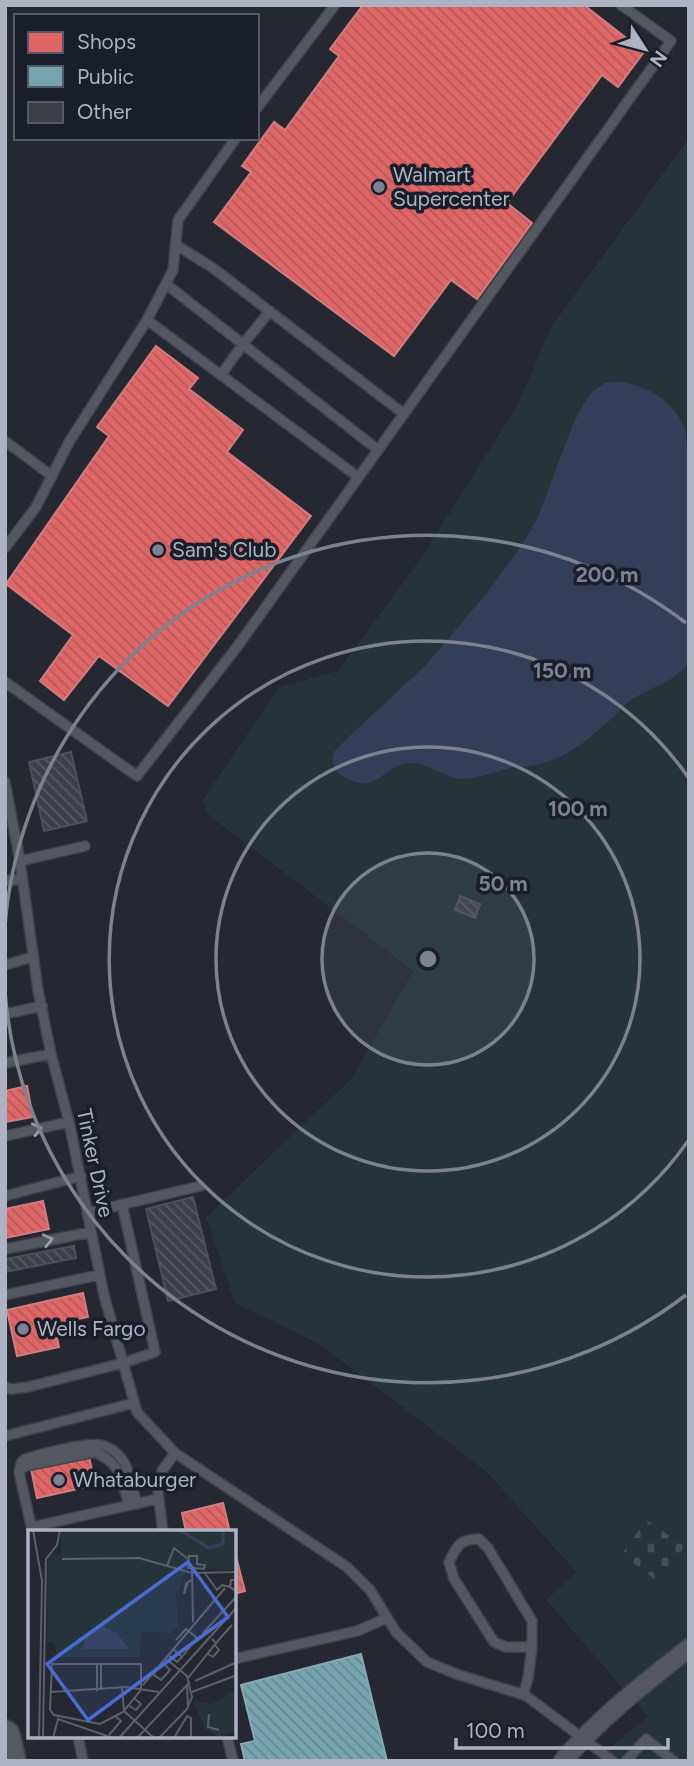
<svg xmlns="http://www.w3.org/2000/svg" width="694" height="1766" font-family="Figtree,sans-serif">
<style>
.green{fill:#253439}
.cemetery{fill:url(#cemetery-stones)}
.water{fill:#333e58}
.shops{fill:url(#shops-back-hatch);stroke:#d17d82;stroke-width:2}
.public{fill:url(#public-back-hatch);stroke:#86a9b5;stroke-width:2}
.building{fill:url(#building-back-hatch);stroke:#4c5059;stroke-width:2}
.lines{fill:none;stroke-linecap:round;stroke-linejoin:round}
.service-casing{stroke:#404349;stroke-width:12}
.minor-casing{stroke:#404349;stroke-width:21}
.primary-casing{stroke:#42454d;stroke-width:32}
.service{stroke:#54575f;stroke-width:9}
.minor{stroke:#54575f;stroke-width:18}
.primary{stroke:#575961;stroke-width:28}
.oneway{stroke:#979caa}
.ring{fill:none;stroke:#7d8290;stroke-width:3.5}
.poi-dot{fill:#7d8290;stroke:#191e2a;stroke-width:2.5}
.labels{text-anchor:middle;stroke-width:7;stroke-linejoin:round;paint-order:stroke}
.poi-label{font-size:21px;fill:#adb3c3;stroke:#191e2a;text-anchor:start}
.street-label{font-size:21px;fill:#adb3c3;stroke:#191e2a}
.inset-river{fill:none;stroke:#333e58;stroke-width:3.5}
.inset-road{fill:none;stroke:#5b606b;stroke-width:2}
.view{fill:#486cd2;fill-opacity:0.15;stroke:#486cd2;stroke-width:3.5}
.inset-edge{fill:none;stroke:#adb3c3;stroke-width:3.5}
.centre{fill:#7d8290;stroke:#191e2a;stroke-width:3.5}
.ring-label{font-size:21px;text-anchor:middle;font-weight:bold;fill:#7d8290;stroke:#191e2a;stroke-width:7;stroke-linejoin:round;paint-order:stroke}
</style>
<defs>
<pattern id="cemetery-stones" width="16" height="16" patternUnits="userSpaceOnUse" patternTransform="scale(1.75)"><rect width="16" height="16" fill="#253439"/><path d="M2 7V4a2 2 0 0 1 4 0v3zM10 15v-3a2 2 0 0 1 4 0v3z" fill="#424f54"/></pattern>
<pattern id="shops-back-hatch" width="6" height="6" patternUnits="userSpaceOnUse" patternTransform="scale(1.75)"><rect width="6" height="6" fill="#e06666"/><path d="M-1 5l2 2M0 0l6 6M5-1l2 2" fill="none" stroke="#b55a5b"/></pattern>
<pattern id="public-back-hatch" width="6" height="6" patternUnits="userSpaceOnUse" patternTransform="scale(1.75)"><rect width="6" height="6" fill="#76a5af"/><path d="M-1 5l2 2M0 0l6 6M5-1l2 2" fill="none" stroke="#668992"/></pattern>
<pattern id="building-back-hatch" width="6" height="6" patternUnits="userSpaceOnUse" patternTransform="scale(1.75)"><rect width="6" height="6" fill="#3d4048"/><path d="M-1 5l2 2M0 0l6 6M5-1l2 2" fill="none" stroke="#565961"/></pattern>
</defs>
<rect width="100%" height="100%" fill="#252830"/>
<path class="green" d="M689 138V1761H592L648 1717 546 1600 576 1572 487 1472 321 1345 235 1303 206 1217 352 1078 413 971 209 815 202 801 279 687 338 671 421 558 517 406 551 327Z"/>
<path class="cemetery" d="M646 1520 685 1546 658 1582 622 1554Z"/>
<path class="water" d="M622 382C646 386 673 400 683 425 686 433 686 443 689 452V662C676 682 650 687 631 700 623 706 616 715 608 722 586 742 565 759 535 765 528 767 521 766 514 767 497 771 479 779 462 779 443 778 429 763 411 763 390 764 383 780 368 783 355 785 336 776 333 763 332 760 334 756 334 752L356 730 425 666 486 594 522 545 538 517 573 424 584 403 593 391 605 383Z"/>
<path class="shops" d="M363 5H584L644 52 618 87 602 75 507 203 532 223 477 299 451 280 394 356 214 222 251 172 242 166 274 122 285 130 339 56 330 49Z
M156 346 198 378 189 389 243 430 227 452 311 516 168 706 99 656 64 700 40 681 73 635 6 584 109 436 97 427Z
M27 1086 33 1117 5 1122V1091Z
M43 1201 49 1229 5 1238V1209Z
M83 1293 88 1317 54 1324 59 1347 17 1356 7 1310Z
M89 1456 92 1471 84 1473 87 1487 37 1498 31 1469Z
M223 1503 230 1532H186L182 1513Z
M234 1549 245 1591 234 1594Z"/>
<path class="public" d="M361 1654 387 1761H245L241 1744 255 1741 241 1685Z"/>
<path class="building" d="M71 752 87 821 44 831 29 762Z
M460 896 480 904 475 918 455 910Z
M193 1197 216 1289 168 1301 146 1209Z
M74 1246 76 1258 5 1272V1259Z"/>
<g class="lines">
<g class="service-casing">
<path id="service" d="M257 108 335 5
M176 245 213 268 404 414
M166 284 378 450
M147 320 358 477
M221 375 243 344 270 311
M5 441 52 476
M5 548 36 507 69 442 147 320 173 270 178 220 236 138
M5 682 137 776 237 647 671 41 621 5
M5 782 20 861 38 990 51 1054 69 1122 104 1295 137 1412 175 1453 347 1567 370 1590 396 1632 427 1662 459 1675 525 1695 613 1761
M20 861 85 846
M5 881 22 879
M5 965 32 957
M5 1014 42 1006
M5 1063 51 1054
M5 1136 69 1122
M5 1196 81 1176
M87 1213 200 1186
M5 1249 91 1232
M5 1295 99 1275
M5 1387 11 1389 28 1387 123 1363 155 1352 122 1204
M5 1436 134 1403
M20 1470 25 1466 94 1452C121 1462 121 1480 129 1505
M19 1472 21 1463 25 1459C41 1454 86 1442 101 1445 113 1448 121 1456 126 1466L137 1504
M19 1472 32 1530
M32 1527 157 1499
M163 1532 158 1492 162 1471 175 1453
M234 1659 357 1631 387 1618
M523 1695 528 1678 532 1647V1621L488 1548 479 1539C459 1539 457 1546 449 1562L454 1579 494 1642 506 1647H532
M78 1736 83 1761
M227 1736 233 1761
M626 1761 646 1739 674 1761"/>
</g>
<g class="minor-casing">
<path id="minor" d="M563 1761C599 1718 645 1683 689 1648"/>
</g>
<g class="primary-casing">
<path id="primary" d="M5 1735 11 1761"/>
</g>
<use href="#service" class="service"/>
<use href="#minor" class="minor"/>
<use href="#primary" class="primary"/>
</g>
<defs><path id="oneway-chevron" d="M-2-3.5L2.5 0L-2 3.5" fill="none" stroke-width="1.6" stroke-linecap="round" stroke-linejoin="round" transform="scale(1.75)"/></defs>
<g class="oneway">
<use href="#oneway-chevron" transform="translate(37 1129) rotate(-13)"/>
<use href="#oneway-chevron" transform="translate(48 1240) rotate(-12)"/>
</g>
<circle cx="428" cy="959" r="106" fill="#7d8290" fill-opacity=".12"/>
<g class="ring">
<circle cx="428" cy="959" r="106"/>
<circle cx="428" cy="959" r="212"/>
<path d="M688 1141A318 318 0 1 1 688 777"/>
<path d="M686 1295A424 424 0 0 1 5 992M5 926A424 424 0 0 1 686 623"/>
</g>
<g class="poi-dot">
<circle cx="379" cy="187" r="7"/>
<circle cx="158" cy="550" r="7"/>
<circle cx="23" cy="1329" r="7"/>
<circle cx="59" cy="1480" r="7"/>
</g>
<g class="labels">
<g class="poi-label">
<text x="393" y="182">Walmart<tspan x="393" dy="24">Supercenter</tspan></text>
<text x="172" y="557">Sam's Club</text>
<text x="37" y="1336">Wells Fargo</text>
<text x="73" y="1487">Whataburger</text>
</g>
<g class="street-label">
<text transform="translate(95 1163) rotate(78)" y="7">Tinker Drive</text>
</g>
</g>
<g transform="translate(28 1530)">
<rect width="208" height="208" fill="#252830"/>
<path d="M33 0H208V40L159 39 148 66 150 96 144 103 113 101 112 127H30L26 113 19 112 20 25H33ZM208 159V201L192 207 177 199 165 171 184 174Z" fill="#253439"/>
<path d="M74 96 89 103 101 119H55L57 107Z" fill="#333e58"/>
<path class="inset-river" d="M152 0 181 18 195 14V0"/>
<path class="inset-road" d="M5 0 14 51 11 208M34 29 111 28 164 43 209 42M139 36 146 18 160 29M164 38H160L161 26H169V34L177 35 176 39 164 38 165 92M176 42 189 60 194 55 202 57M209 50H203L202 57 209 62M160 52 156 64 158 54 160 52 164 50M175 103 209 66M148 110 158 99 169 108 154 127M188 113 204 95M179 123 185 127 191 120 187 115M140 125 149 132 154 127 145 119M24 134H113V160L95 182 72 194 26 185 22 180ZM128 137 126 145 133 150 142 140 134 132M160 148 188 113 184 109M167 151 209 132M115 155 197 58M159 156 160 177M94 158 96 181M73 160V133M69 161V134M22 162 98 157 131 162M164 162 209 145M100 175 108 180 113 174 106 168M96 181 126 208M181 184 180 197 191 200M81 205 93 191 87 186M15 208 18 29 29 15 32 0M25 208 30 189 85 208M91 208 209 77M109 208 162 152M131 208 159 179 164 167 159 146 137 128M146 208 159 186 163 188V208"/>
<path class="view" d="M160 32 200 87 60 190 19 134Z"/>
<rect width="208" height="208" class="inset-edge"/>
</g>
<circle cx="428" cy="959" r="10" class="centre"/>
<g class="ring-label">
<text x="607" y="582">200 m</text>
<text x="562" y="678">150 m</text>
<text x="578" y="816">100 m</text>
<text x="503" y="891">50 m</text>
</g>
<rect width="694" height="1766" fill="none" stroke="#adb3c3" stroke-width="14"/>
<rect x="14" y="14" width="245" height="126" fill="#191e2a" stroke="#545a67" stroke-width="2"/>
<rect x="28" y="32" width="35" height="21" fill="#e06666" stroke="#545a67" stroke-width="2"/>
<text x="77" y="49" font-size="21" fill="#adb3c3">Shops</text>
<rect x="28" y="66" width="35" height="21" fill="#76a5af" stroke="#545a67" stroke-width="2"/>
<text x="77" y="84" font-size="21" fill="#adb3c3">Public</text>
<rect x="28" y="102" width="35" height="21" fill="#3d4048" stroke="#545a67" stroke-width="2"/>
<text x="77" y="119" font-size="21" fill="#adb3c3">Other</text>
<g transform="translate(645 49) rotate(126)" stroke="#191e2a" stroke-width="5" paint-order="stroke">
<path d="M0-5L12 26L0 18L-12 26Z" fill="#adb3c3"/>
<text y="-10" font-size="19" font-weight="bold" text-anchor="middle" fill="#adb3c3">N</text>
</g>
<path d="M456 1738v10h212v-10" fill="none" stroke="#adb3c3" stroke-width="3.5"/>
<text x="466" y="1738" font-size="21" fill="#adb3c3" stroke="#191e2a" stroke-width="5" paint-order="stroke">100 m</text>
</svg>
